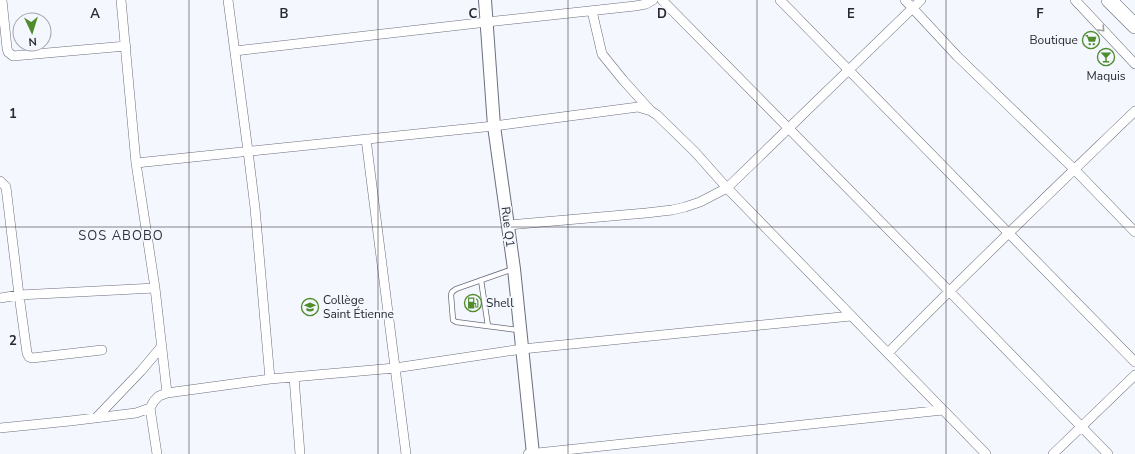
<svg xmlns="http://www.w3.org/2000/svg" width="1135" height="454" font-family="'Nunito Sans',sans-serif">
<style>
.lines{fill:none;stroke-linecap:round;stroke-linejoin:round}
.service-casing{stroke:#6b6f7e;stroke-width:6}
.minor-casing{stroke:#6b6f7e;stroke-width:10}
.tertiary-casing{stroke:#6b6f7e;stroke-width:14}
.primary-casing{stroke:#6b6f7e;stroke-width:16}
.service{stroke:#fff;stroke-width:4.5}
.minor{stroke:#fff;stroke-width:9}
.tertiary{stroke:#fff;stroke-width:12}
.primary{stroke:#fff;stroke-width:15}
.oneway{stroke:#9f9fa2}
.grid{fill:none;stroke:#292a31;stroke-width:1;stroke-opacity:0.55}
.labels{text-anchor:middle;stroke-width:3.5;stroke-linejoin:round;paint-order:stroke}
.poi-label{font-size:12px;fill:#292a31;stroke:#f5f7fe;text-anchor:start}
.street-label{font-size:12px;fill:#292a31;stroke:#f5f7fe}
.neighbourhood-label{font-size:13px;letter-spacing:1px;fill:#2e313f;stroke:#f5f7fe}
.grid-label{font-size:13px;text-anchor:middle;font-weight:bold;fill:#292a31;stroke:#f5f7fe;stroke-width:3.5;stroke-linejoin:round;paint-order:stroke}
</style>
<rect width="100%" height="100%" fill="#f5f7fe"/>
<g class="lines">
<g class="service-casing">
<path id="service" d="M513 269 456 289 452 292 451 295 453 320 456 322 518 330
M481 280 488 326"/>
</g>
<g class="minor-casing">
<path id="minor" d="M2 0 7 48 8 52 13 56 126 46
M121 0 136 163 155 288 167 393
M228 0 248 151 255 208 270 379
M662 0 949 291 1108 454
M780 0 1135 362
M905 0 957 56 1074 169 1135 232
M1075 0 1135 64
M592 11 602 54 623 80 651 111 657 115 695 152 727 188 986 454
M235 51 487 22 635 6 646 4 653 0
M366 139 406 454
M136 163 494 126 638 107 651 111
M0 181 6 187 19 295 27 353 29 357 32 358 102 350
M508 225 646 213 672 210 685 207 700 202 727 188 921 0
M0 298 19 295 155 288
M888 353C968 271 1052 191 1135 111
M294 377 300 454
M150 408 157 454
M96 418 141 371 162 346
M0 428 70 421 136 413 150 408 154 401 159 396 167 393 270 379 395 368 522 349 851 316
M528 454 943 410
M1053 454 1135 375"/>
</g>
<g class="tertiary-casing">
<path id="tertiary" d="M485 0 494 126 514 269 533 454"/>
</g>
<g class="primary-casing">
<path id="primary" d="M1109 0 1135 26"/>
</g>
<use href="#service" class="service"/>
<use href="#minor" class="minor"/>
<use href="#tertiary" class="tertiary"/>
<use href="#primary" class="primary"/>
</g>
<defs><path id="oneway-chevron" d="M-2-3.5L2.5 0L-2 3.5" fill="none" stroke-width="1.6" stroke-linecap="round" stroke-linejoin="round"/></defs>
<use class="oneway" href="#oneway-chevron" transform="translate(1102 29) rotate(47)"/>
<path class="grid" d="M189 0V454M378 0V454M568 0V454M757 0V454M946 0V454M0 227H1135"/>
<defs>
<g id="supermarket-ring" transform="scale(0.9)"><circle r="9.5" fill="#f5f7fe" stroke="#4f8c2b" stroke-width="1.5"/><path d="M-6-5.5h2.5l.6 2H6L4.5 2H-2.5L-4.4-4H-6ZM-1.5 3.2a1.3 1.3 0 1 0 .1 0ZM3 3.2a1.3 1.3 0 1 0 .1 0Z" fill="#4f8c2b"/></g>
<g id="bar-ring" transform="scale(0.9)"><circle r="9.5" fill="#f5f7fe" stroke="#4f8c2b" stroke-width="1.5"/><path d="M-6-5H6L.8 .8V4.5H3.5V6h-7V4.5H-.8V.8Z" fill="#4f8c2b"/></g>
<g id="fuel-ring" transform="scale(0.9)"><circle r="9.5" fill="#f5f7fe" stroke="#4f8c2b" stroke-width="1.5"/><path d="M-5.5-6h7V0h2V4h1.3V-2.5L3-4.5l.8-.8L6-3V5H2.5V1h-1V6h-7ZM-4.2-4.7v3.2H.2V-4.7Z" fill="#4f8c2b"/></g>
<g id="school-ring" transform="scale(0.9)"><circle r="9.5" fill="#f5f7fe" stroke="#4f8c2b" stroke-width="1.5"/><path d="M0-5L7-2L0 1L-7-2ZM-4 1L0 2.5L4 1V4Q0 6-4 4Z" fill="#4f8c2b"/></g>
</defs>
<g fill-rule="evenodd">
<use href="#supermarket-ring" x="1091" y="40"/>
<use href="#bar-ring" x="1106" y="57"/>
<use href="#fuel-ring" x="473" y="303"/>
<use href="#school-ring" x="310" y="307"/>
</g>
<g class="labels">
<g class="poi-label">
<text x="1078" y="44" text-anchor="end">Boutique</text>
<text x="1106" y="80" text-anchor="middle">Maquis</text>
<text x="323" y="304">Collège<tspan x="323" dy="14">Saint Étienne</tspan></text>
<text x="486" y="307">Shell</text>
</g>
<g class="street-label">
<text transform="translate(508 227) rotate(83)" y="4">Rue Q1</text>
</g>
<g class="neighbourhood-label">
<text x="121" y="240">SOS ABOBO</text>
</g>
</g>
<g class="grid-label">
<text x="95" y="18">A</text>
<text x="284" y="18">B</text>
<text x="473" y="18">C</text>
<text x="662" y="18">D</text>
<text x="851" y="18">E</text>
<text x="1040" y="18">F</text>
<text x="13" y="118">1</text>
<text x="13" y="345">2</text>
</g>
<g transform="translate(32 32) rotate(176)"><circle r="19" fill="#f5f7fe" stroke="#a3a5ac"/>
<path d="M0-3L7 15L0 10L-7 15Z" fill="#4f8c2b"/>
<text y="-6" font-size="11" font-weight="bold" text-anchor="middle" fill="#292a31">N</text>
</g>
</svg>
